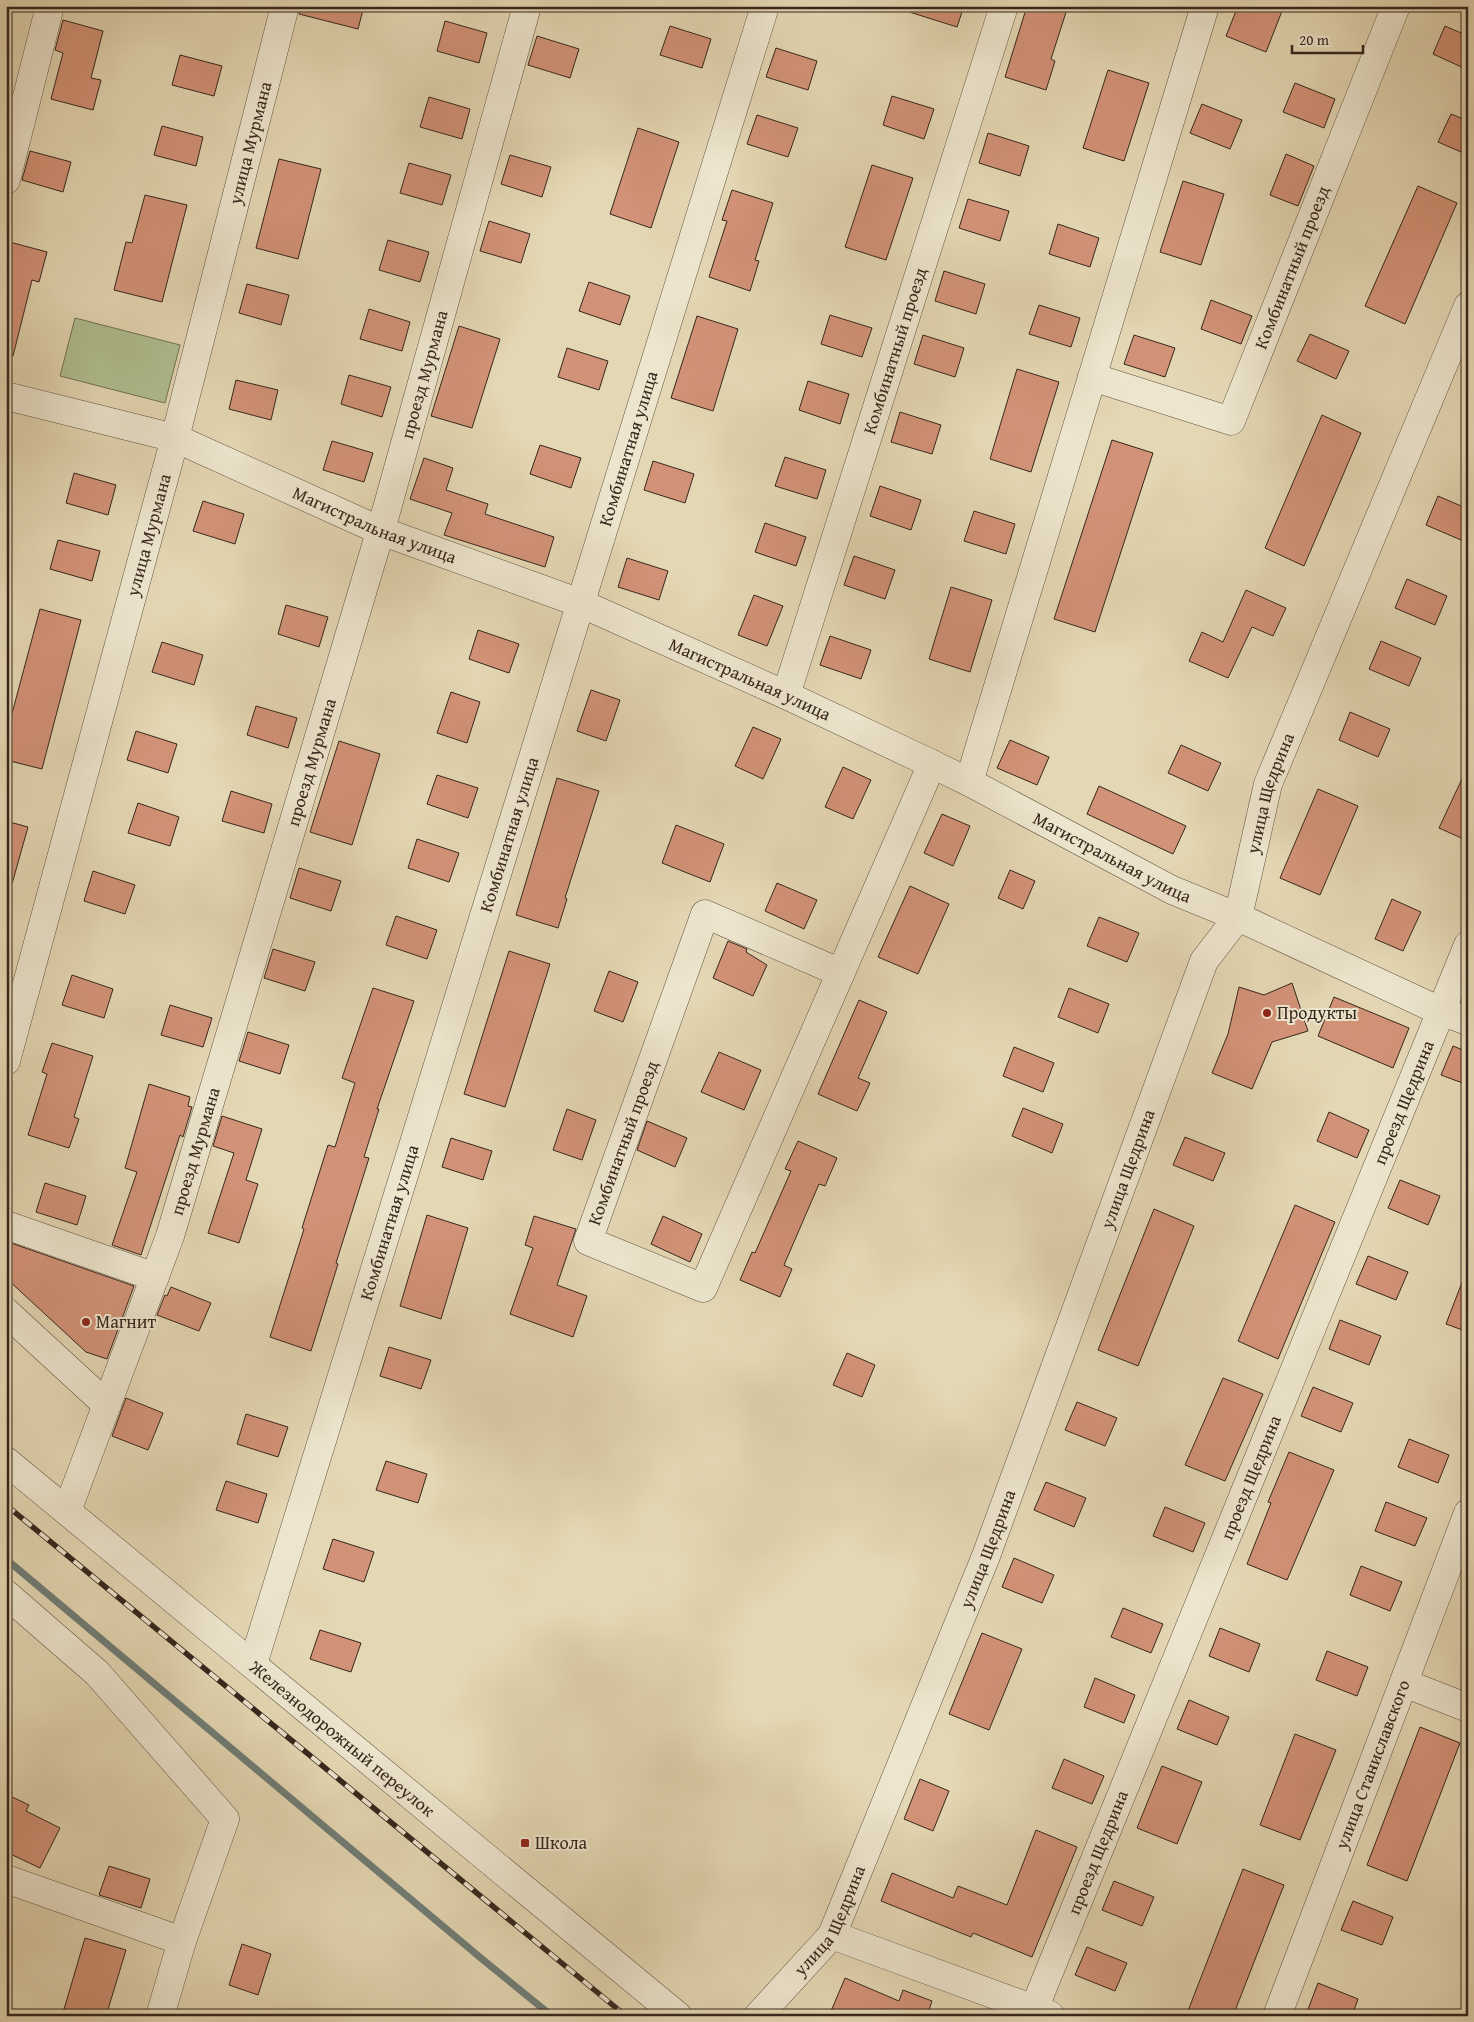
<svg xmlns="http://www.w3.org/2000/svg" width="1474" height="2022" font-family="'Gentium Book Plus',serif">
<style>
.green{fill:#b0bf90;stroke:#737357}
.lines{fill:none;stroke-linecap:round;stroke-linejoin:round}
.stream{stroke:#707e77;stroke-width:7}
.building{fill:#d29277;stroke:#36271e}
.minor-casing{stroke:#625343;stroke-width:29}
.minor{stroke:#ede5ce;stroke-width:28}
.rail-casing{stroke:#36271e;stroke-width:5.5}
.rail{stroke:#ede5ce;stroke-width:4;stroke-dasharray:11;stroke-linecap:butt}
.poi-dot{fill:#8f2418;stroke:#ede5ce;stroke-width:2}
.labels{text-anchor:middle;stroke-width:4;stroke-linejoin:round;paint-order:stroke}
.street-label{font-size:18px;fill:#36271e;stroke:#ede5ce}
.poi-label{font-size:18px;fill:#36271e;stroke:#ede5ce;text-anchor:start}
</style>
<rect width="100%" height="100%" fill="#e4d7b3"/>
<filter id="stains"><feTurbulence type="fractalNoise" baseFrequency=".004" numOctaves="4"/><feColorMatrix values="0 0 0 0 .2 0 0 0 0 .09 0 0 0 0 .02 0 0 0 .5 -.17"/></filter>
<radialGradient id="worn" r=".72"><stop offset=".6" stop-color="#630" stop-opacity="0"/><stop offset="1" stop-color="#630" stop-opacity=".3"/></radialGradient>
<path class="green" d="M75 318 180 345 165 403 60 376Z"/>
<g class="lines">
<path class="stream" d="M6 1559 482 1959 552 2016"/>
</g>
<path class="building" d="M300 6H364L358 29 299 14Z
M904 6H964L957 27 903 10Z
M1027 6H1068L1051 59 1055 61 1046 90 1005 77Z
M1238 6H1284L1266 52 1226 36Z
M63 20 103 31 91 78 101 80 93 110 51 99 63 53 55 50Z
M445 21 487 33 479 63 437 51Z
M670 26 711 39 702 68 660 55Z
M1445 26 1468 36V70L1433 54Z
M537 36 579 49 570 78 528 65Z
M776 48 817 61 808 90 766 77Z
M180 55 222 66 214 96 172 85Z
M1108 70 1149 83 1124 161 1083 148Z
M1295 83 1335 99 1324 128 1283 112Z
M892 96 934 109 924 139 883 125Z
M429 97 470 109 462 139 420 127Z
M1202 104 1242 120 1230 149 1190 133Z
M1451 114 1468 121V155L1438 142Z
M757 115 798 128 788 157 747 144Z
M162 126 203 137 196 166 154 155Z
M638 128 679 142 651 228 610 214Z
M988 133 1029 146 1020 176 979 163Z
M30 151 71 162 63 192 22 180Z
M1286 154 1314 166 1298 206 1270 195Z
M510 155 551 167 542 197 501 184Z
M279 159 321 169 298 259 256 248Z
M409 163 451 175 442 205 400 193Z
M872 165 913 178 886 260 845 247Z
M1183 181 1224 194 1201 265 1160 252Z
M1418 186 1457 203 1405 324 1365 306Z
M732 190 773 203 755 260 759 261 750 291 709 277 727 221 722 220Z
M145 195 187 205 162 302 114 290 126 242 132 243Z
M968 199 1009 211 1000 241 959 228Z
M489 221 530 234 521 263 480 251Z
M1058 224 1099 238 1090 267 1049 254Z
M388 240 429 252 420 282 379 270Z
M6 241 47 252 39 282 32 280 13 356 6 355Z
M944 271 985 284 976 314 935 301Z
M589 282 630 296 620 325 579 311Z
M247 284 289 295 281 325 239 313Z
M1211 300 1252 316 1241 344 1201 329Z
M1039 305 1080 318 1071 347 1029 334Z
M369 309 410 322 402 351 360 339Z
M830 315 872 328 862 357 821 344Z
M697 316 738 329 713 411 671 398Z
M459 326 500 339 472 428 431 416Z
M1310 334 1349 351 1336 379 1297 361Z
M923 335 964 348 955 377 914 364Z
M1134 335 1175 348 1165 377 1124 364Z
M567 348 608 361 599 390 558 377Z
M1017 369 1059 382 1031 472 990 459Z
M349 375 391 387 382 417 341 404Z
M236 380 278 390 271 420 229 409Z
M808 381 849 394 840 424 799 410Z
M900 412 941 425 932 454 891 442Z
M1322 415 1361 433 1304 566 1265 548Z
M1112 440 1153 453 1095 632 1054 619Z
M332 441 373 453 364 482 323 470Z
M540 445 581 458 571 488 530 474Z
M785 457 826 470 817 499 775 486Z
M424 458 453 468 446 490 488 504 485 514 554 537 545 567 444 535 452 513 410 499Z
M653 461 694 474 685 503 644 490Z
M74 473 116 485 108 515 66 503Z
M880 486 921 500 911 530 870 516Z
M1438 496 1468 509V543L1426 525Z
M203 501 244 514 235 544 193 531Z
M974 511 1015 524 1006 554 964 541Z
M765 523 806 537 796 566 755 552Z
M58 540 100 551 92 581 50 569Z
M854 556 895 570 885 599 844 585Z
M627 558 668 571 659 600 618 587Z
M1407 579 1447 596 1435 625 1395 608Z
M951 587 992 600 970 672 929 659Z
M1246 590 1286 608 1273 636 1252 627 1228 678 1189 661 1202 632 1223 642Z
M754 595 783 606 767 646 738 635Z
M286 605 328 617 319 647 278 634Z
M40 609 81 620 42 769 6 760V736Z
M478 630 519 644 509 673 469 659Z
M830 636 871 650 861 679 820 665Z
M1381 641 1421 658 1409 686 1369 669Z
M162 642 203 655 194 685 152 672Z
M591 690 620 700 606 741 577 731Z
M451 692 480 702 467 743 437 733Z
M256 706 297 718 288 748 247 735Z
M1350 712 1390 729 1378 757 1339 740Z
M753 727 781 739 763 779 735 766Z
M136 731 177 744 168 773 127 760Z
M1010 740 1049 757 1037 785 997 768Z
M339 741 380 754 352 845 310 832Z
M1181 745 1221 763 1208 791 1168 773Z
M1468 766V841L1439 828Z
M843 767 871 780 853 819 825 807Z
M437 775 478 788 468 818 427 804Z
M557 778 599 791 565 898 567 899 558 928 516 915Z
M1099 786 1186 826 1173 854 1087 814Z
M1318 789 1358 806 1320 895 1280 878Z
M231 791 272 804 264 833 222 821Z
M138 803 179 817 170 846 128 833Z
M942 814 970 826 953 866 924 853Z
M6 821 28 827 12 884 6 883Z
M676 825 724 844 710 882 662 863Z
M417 839 459 853 449 882 408 868Z
M299 868 341 881 331 911 290 898Z
M1010 870 1035 881 1023 909 998 898Z
M93 871 135 885 125 914 84 901Z
M777 883 817 900 804 929 765 911Z
M910 886 949 904 918 974 878 957Z
M1392 899 1421 912 1403 951 1375 939Z
M396 916 437 930 427 959 386 945Z
M1099 917 1139 933 1127 962 1087 946Z
M728 941 747 949 746 952 767 965 753 996 713 978Z
M273 949 315 962 305 991 264 978Z
M509 951 550 964 505 1107 464 1094Z
M609 971 638 982 623 1022 594 1011Z
M72 975 113 989 104 1018 62 1005Z
M1292 983 1308 1031 1272 1042 1252 1089 1212 1073 1228 1034 1239 987 1264 995Z
M373 988 414 1001 377 1109H379L364 1157 369 1158 336 1263 338 1264 311 1351 270 1337 304 1229 302 1228 328 1145 335 1147 355 1083 342 1078Z
M1069 988 1109 1004 1098 1033 1058 1017Z
M1334 997 1409 1028 1393 1068 1318 1036Z
M859 1000 887 1012 858 1078 870 1083 857 1111 818 1094Z
M170 1005 212 1018 203 1047 161 1035Z
M248 1032 289 1045 280 1074 239 1061Z
M52 1043 93 1056 74 1117 79 1119 69 1148 28 1135 47 1074 42 1072Z
M1453 1046 1468 1052V1085L1441 1075Z
M1014 1047 1054 1063 1043 1092 1003 1076Z
M719 1052 761 1070 744 1110 701 1092Z
M149 1084 190 1097 188 1106 192 1107 183 1137 180 1135 141 1255 112 1245 137 1172 125 1168Z
M1023 1108 1063 1124 1052 1153 1012 1136Z
M567 1109 596 1120 582 1160 553 1150Z
M1329 1112 1369 1130 1357 1158 1317 1141Z
M222 1116 262 1129 246 1180 258 1184 239 1243 208 1233 234 1153 213 1146Z
M647 1121 687 1138 675 1167 637 1150Z
M1185 1137 1225 1153 1213 1181 1173 1165Z
M451 1138 492 1151 483 1180 442 1167Z
M798 1141 837 1158 825 1186 819 1184 784 1265 792 1269 780 1297 740 1280 752 1252 755 1253 791 1171 785 1169Z
M1400 1180 1440 1196 1428 1225 1388 1208Z
M45 1183 86 1196 77 1225 36 1212Z
M1295 1205 1335 1222 1278 1359 1238 1341Z
M1154 1209 1194 1226 1138 1366 1098 1350Z
M427 1215 468 1228 441 1319 400 1306Z
M534 1216 576 1229 557 1285 587 1296 573 1337 510 1314 533 1248 525 1245Z
M663 1216 702 1234 690 1262 651 1244Z
M11 1243 134 1286 107 1359 86 1352 6 1278V1256Z
M1368 1256 1408 1272 1396 1300 1356 1284Z
M1466 1272 1468 1273V1332L1446 1324Z
M171 1287 211 1303 199 1331 157 1315 165 1295 167 1296Z
M1340 1320 1381 1336 1369 1365 1329 1349Z
M389 1347 431 1360 421 1389 380 1376Z
M847 1353 875 1365 862 1397 833 1385Z
M1223 1378 1263 1394 1225 1481 1185 1465Z
M1313 1387 1353 1403 1341 1432 1301 1416Z
M126 1398 163 1413 148 1450 112 1436Z
M1077 1402 1117 1418 1105 1446 1065 1430Z
M246 1414 288 1427 278 1457 237 1444Z
M1409 1439 1449 1455 1438 1483 1398 1467Z
M1289 1452 1334 1470 1287 1580 1247 1564 1271 1503 1268 1502Z
M386 1461 427 1474 418 1503 376 1490Z
M226 1481 267 1494 258 1523 216 1510Z
M1046 1482 1086 1498 1074 1527 1034 1510Z
M1386 1502 1427 1518 1415 1546 1375 1531Z
M1165 1507 1205 1523 1193 1552 1153 1536Z
M333 1539 374 1552 364 1582 323 1569Z
M1014 1558 1054 1575 1042 1603 1002 1587Z
M1361 1566 1402 1582 1390 1611 1350 1595Z
M1123 1608 1163 1624 1151 1653 1111 1637Z
M1220 1628 1260 1644 1249 1672 1209 1656Z
M320 1630 361 1643 351 1672 310 1659Z
M982 1633 1022 1649 989 1730 949 1714Z
M1327 1651 1368 1667 1357 1696 1316 1680Z
M1095 1678 1135 1695 1124 1723 1084 1707Z
M1189 1700 1229 1717 1217 1745 1177 1729Z
M1420 1727 1460 1743 1407 1881 1367 1865Z
M1295 1734 1336 1750 1300 1840 1260 1825Z
M1064 1759 1104 1776 1092 1804 1052 1788Z
M1162 1766 1202 1782 1177 1844 1137 1828Z
M920 1779 949 1791 933 1831 904 1819Z
M6 1794 29 1805 26 1811 60 1828 40 1868 6 1852Z
M1036 1830 1077 1847 1032 1957 973 1933 971 1937 881 1901 892 1873 953 1898 958 1886 1007 1905Z
M109 1866 150 1879 141 1908 99 1895Z
M1243 1869 1284 1885 1233 2016H1186Z
M1114 1881 1154 1897 1142 1926 1102 1910Z
M1353 1901 1393 1917 1382 1945 1341 1930Z
M85 1938 126 1950 106 2016H62Z
M242 1944 271 1954 258 1995 229 1985Z
M1087 1947 1127 1963 1115 1991 1075 1975Z
M845 1978 899 2001 903 1990 932 2001 928 2013 933 2016H829Z
M1318 1983 1358 1999 1352 2016H1317L1307 2012Z"/>
<g class="lines">
<g class="minor-casing">
<g id="minor">
<path d="M6 180 50 6"/>
<path id="s1" d="M1092 377 1231 421 1396 6"/>
<path id="s2" d="M6 396 175 438 381 531 580 603 786 695 932 764 969 782 1172 890 1238 917 1440 1011 1468 1021"/>
<path id="s3" d="M786 695 1004 6"/>
<path d="M969 782 1205 6"/>
<path d="M841 973 705 914 588 1241 703 1288 932 764"/>
<path id="s4" d="M6 1061 175 438 285 6"/>
<path d="M6 1225 155 1277"/>
<path d="M6 1312 107 1405"/>
<path id="s5" d="M6 1461 678 2016"/>
<path id="s6" d="M67 1511 170 1236 384 519 527 6"/>
<path d="M6 1594 97 1673 225 1819 182 1941 160 2016"/>
<path id="s7" d="M253 1664 765 6"/>
<path d="M1404 1683 1468 1708"/>
<path d="M6 1879 182 1941"/>
<path d="M832 1935 1050 2015"/>
<path id="s8" d="M1034 2009 1468 945"/>
<path id="s9" d="M758 2016 832 1935 986 1556 1204 961 1238 917 1268 784 1468 306"/>
<path id="s10" d="M1277 2016 1468 1513"/>
</g>
</g>
<use href="#minor" class="minor"/>
<g class="rail-casing">
<path id="rail" d="M6 1505 626 2016"/>
</g>
<use href="#rail" class="rail"/>
</g>
<g class="poi-dot">
<circle cx="1267" cy="1013" r="5"/>
<circle cx="86" cy="1322" r="5"/>
<rect x="520" y="1838" width="10" height="10" rx="2.5"/>
</g>
<g class="labels">
<g class="street-label">
<text dy="6" stroke="none"><textPath href="#s4" startOffset="950">улица Мурмана</textPath></text>
<text dy="6" stroke="none"><textPath href="#s1" startOffset="311">Комбинатный проезд</textPath></text>
<text dy="6" stroke="none"><textPath href="#s3" startOffset="361">Комбинатный проезд</textPath></text>
<text dy="6" stroke="none"><textPath href="#s6" startOffset="1192">проезд Мурмана</textPath></text>
<text dy="6" stroke="none"><textPath href="#s7" startOffset="1272">Комбинатная улица</textPath></text>
<text dy="6" stroke="none"><textPath href="#s2" startOffset="392">Магистральная улица</textPath></text>
<text dy="6" stroke="none"><textPath href="#s4" startOffset="545">улица Мурмана</textPath></text>
<text dy="6" stroke="none"><textPath href="#s2" startOffset="798">Магистральная улица</textPath></text>
<text dy="6" stroke="none"><textPath href="#s6" startOffset="788">проезд Мурмана</textPath></text>
<text dy="6" stroke="none"><textPath href="#s9" startOffset="1336">улица Щедрина</textPath></text>
<text dy="6" stroke="none"><textPath href="#s7" startOffset="868">Комбинатная улица</textPath></text>
<text dy="6" stroke="none"><textPath href="#s2" startOffset="1202">Магистральная улица</textPath></text>
<text dy="6" stroke="none"><textPath href="#s8" startOffset="979">проезд Щедрина</textPath></text>
<text transform="translate(623 1143) rotate(-70)" y="6">Комбинатный проезд</text>
<text dy="6" stroke="none"><textPath href="#s6" startOffset="382">проезд Мурмана</textPath></text>
<text dy="6" stroke="none"><textPath href="#s9" startOffset="931">улица Щедрина</textPath></text>
<text dy="6" stroke="none"><textPath href="#s7" startOffset="462">Комбинатная улица</textPath></text>
<text dy="6" stroke="none"><textPath href="#s8" startOffset="574">проезд Щедрина</textPath></text>
<text dy="6" stroke="none"><textPath href="#s9" startOffset="526">улица Щедрина</textPath></text>
<text dy="6" stroke="none"><textPath href="#s5" startOffset="436">Железнодорожный переулок</textPath></text>
<text dy="6" stroke="none"><textPath href="#s10" startOffset="269">улица Станиславского</textPath></text>
<text dy="6" stroke="none"><textPath href="#s8" startOffset="169">проезд Щедрина</textPath></text>
<text dy="6" stroke="none"><textPath href="#s9" startOffset="121">улица Щедрина</textPath></text>
</g>
<g class="poi-label">
<text x="1277" y="1019">Продукты</text>
<text x="96" y="1328">Магнит</text>
<text x="535" y="1849">Школа</text>
</g>
</g>
<rect width="1474" height="2022" fill="none" stroke="#e4d7b3" stroke-width="25"/>
<rect x="8" y="8" width="1459" height="2007" fill="none" stroke="#36271e" stroke-width="2.5"/>
<rect x="12" y="12" width="1449" height="1997" fill="none" stroke="#36271e"/>
<path d="M1292 45v8h71v-8" fill="none" stroke="#36271e" stroke-width="2.5"/>
<text x="1299" y="45" font-size="15" fill="#36271e" stroke="#ede5ce" stroke-width="4" paint-order="stroke">20 m</text>
<rect width="100%" height="100%" filter="url(#stains)"/>
<rect width="100%" height="100%" fill="url(#worn)"/>
</svg>
